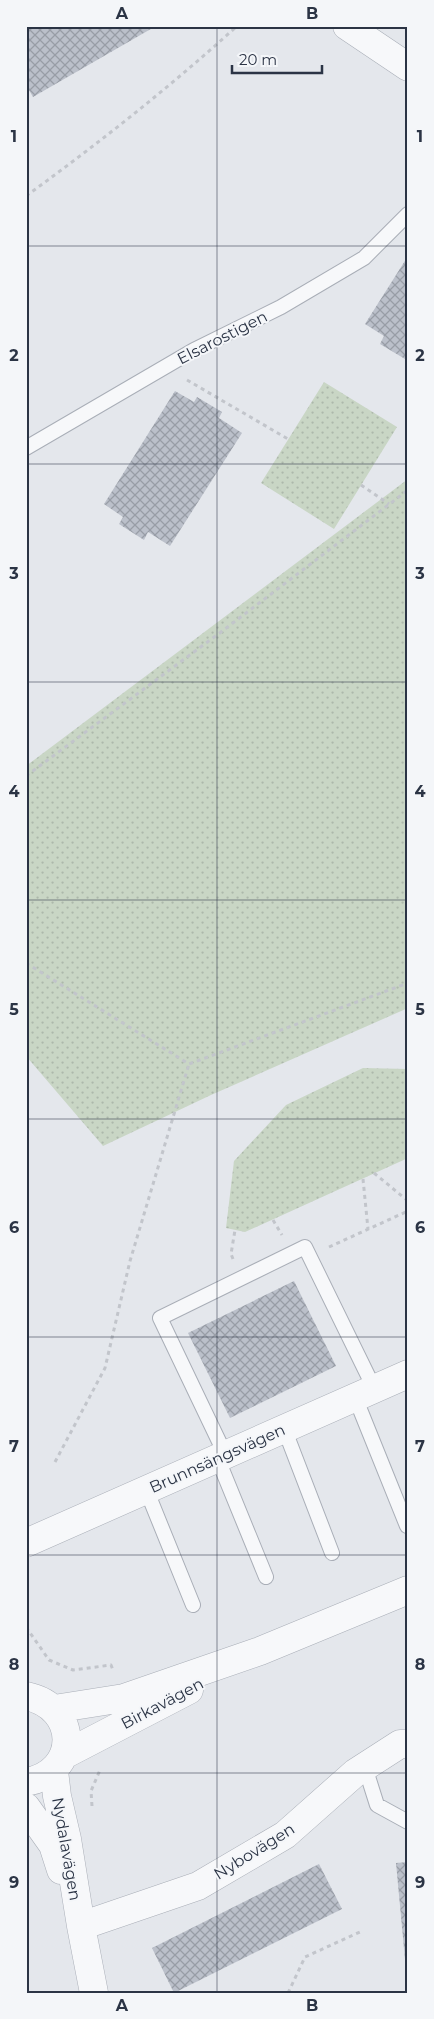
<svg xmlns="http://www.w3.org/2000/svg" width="434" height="2019" font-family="Montserrat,sans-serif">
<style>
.park{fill:url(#park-dots)}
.building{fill:url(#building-cross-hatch)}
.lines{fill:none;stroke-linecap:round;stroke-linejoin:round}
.service-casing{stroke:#a9aeb7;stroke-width:16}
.minor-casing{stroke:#a9aeb7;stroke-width:29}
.tertiary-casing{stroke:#a9aeb7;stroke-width:29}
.path{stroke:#c2c5cb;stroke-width:3;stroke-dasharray:4 4;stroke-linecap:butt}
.service{stroke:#f7f8fa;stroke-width:14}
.minor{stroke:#f7f8fa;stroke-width:28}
.tertiary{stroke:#f7f8fa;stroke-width:28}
.grid{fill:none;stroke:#2b3445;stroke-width:1;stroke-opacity:0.55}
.labels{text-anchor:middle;stroke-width:4;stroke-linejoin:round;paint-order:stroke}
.street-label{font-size:16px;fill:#2b3445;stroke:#f4f6f9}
.neatline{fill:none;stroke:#2b3445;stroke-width:2}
.grid-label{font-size:16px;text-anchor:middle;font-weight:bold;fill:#2b3445}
</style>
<defs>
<pattern id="park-dots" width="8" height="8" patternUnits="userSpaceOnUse" patternTransform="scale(1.25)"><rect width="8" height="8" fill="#c9d6c5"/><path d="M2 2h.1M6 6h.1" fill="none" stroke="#adb8ab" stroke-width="1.8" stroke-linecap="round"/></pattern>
<pattern id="building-cross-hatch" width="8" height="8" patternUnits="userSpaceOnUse" patternTransform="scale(1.25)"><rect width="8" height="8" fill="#bbc0ca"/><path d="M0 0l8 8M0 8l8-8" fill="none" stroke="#989da6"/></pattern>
</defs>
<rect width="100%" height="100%" fill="#e4e7ec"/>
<path class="park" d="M324 382 397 427 334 529 261 483Z
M408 479V1008L211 1095 103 1146 26 1056V766Z
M363 1068 408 1069V1158L245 1232 226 1228 234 1161 286 1105Z"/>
<path class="building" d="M26 26H156L33 97 26 85Z
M408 256V354L405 359 380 344 384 336 365 324Z
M175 391 194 402 197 397 222 412 219 418 242 433 170 546 148 532 144 540 119 524 123 517 104 504Z
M294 1281 336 1366 230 1418 188 1333Z
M408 1862V1970H406L396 1863Z
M319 1864 342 1909 174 1993 152 1948Z"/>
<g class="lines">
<g class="service-casing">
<path id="service" d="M26 448 194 350 281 307 364 258 408 214
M355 1397 407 1526
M284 1428 332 1553
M225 1454 160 1318 305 1247 374 1388
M217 1457 266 1577
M146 1489 193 1605
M365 1767 377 1805 408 1822"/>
</g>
<g class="minor-casing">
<path id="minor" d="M347 26 408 67
M26 1543 408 1374
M54 1771 57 1796 67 1839 81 1926 94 1993
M26 1807 53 1845 61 1870
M81 1926 198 1886 285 1835 355 1773 400 1744H408"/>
</g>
<g class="tertiary-casing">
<path id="tertiary" d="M26 1696C80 1707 80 1773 26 1782
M54 1709 124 1698 260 1651 408 1590
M64 1755 189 1690"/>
</g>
<path class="path" d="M26 196C99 143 170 87 237 26
M187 380 288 439
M361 485 389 504
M26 776 221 632 408 490
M26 963 189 1064 408 983
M374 1173 408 1201
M363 1179 368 1229
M273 1220 282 1235
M329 1247 408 1211
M233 1259 231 1254 235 1230
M55 1462 105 1368 130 1261 189 1064
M26 1627 49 1660 73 1670 111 1665 113 1670
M92 1806 91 1791 100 1770
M288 1993 305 1957 362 1931"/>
<use href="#service" class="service"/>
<use href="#minor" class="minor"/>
<use href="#tertiary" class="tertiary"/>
</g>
<path class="grid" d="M217 26V1993M26 246H408M26 464H408M26 682H408M26 900H408M26 1119H408M26 1337H408M26 1555H408M26 1773H408"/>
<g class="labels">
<g class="street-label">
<text transform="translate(222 337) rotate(-27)" y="6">Elsarostigen</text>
<text transform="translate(217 1458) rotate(-24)" y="6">Brunnsängsvägen</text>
<text transform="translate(162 1703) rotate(-28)" y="6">Birkavägen</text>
<text transform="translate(67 1849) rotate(80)" y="6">Nydalavägen</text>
<text transform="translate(254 1851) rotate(-32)" y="6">Nybovägen</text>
</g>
</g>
<rect width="434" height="2019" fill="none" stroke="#f4f6f9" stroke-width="55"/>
<path d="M232 65v8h90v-8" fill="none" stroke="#2b3445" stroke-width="2.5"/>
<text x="239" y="65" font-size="15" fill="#2b3445" stroke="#f4f6f9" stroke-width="4" paint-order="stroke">20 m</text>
<rect x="28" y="28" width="378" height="1964" class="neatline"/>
<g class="grid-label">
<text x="122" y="19">A</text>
<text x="312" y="19">B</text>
<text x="14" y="142">1</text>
<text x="420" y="142">1</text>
<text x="14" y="361">2</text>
<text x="420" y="361">2</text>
<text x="14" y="579">3</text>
<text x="420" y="579">3</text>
<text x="14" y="797">4</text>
<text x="420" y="797">4</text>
<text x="14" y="1015">5</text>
<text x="420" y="1015">5</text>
<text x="14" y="1233">6</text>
<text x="420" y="1233">6</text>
<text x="14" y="1452">7</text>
<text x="420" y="1452">7</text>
<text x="14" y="1670">8</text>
<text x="420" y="1670">8</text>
<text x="14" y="1888">9</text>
<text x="420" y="1888">9</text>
<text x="122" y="2011">A</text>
<text x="312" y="2011">B</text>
</g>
</svg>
